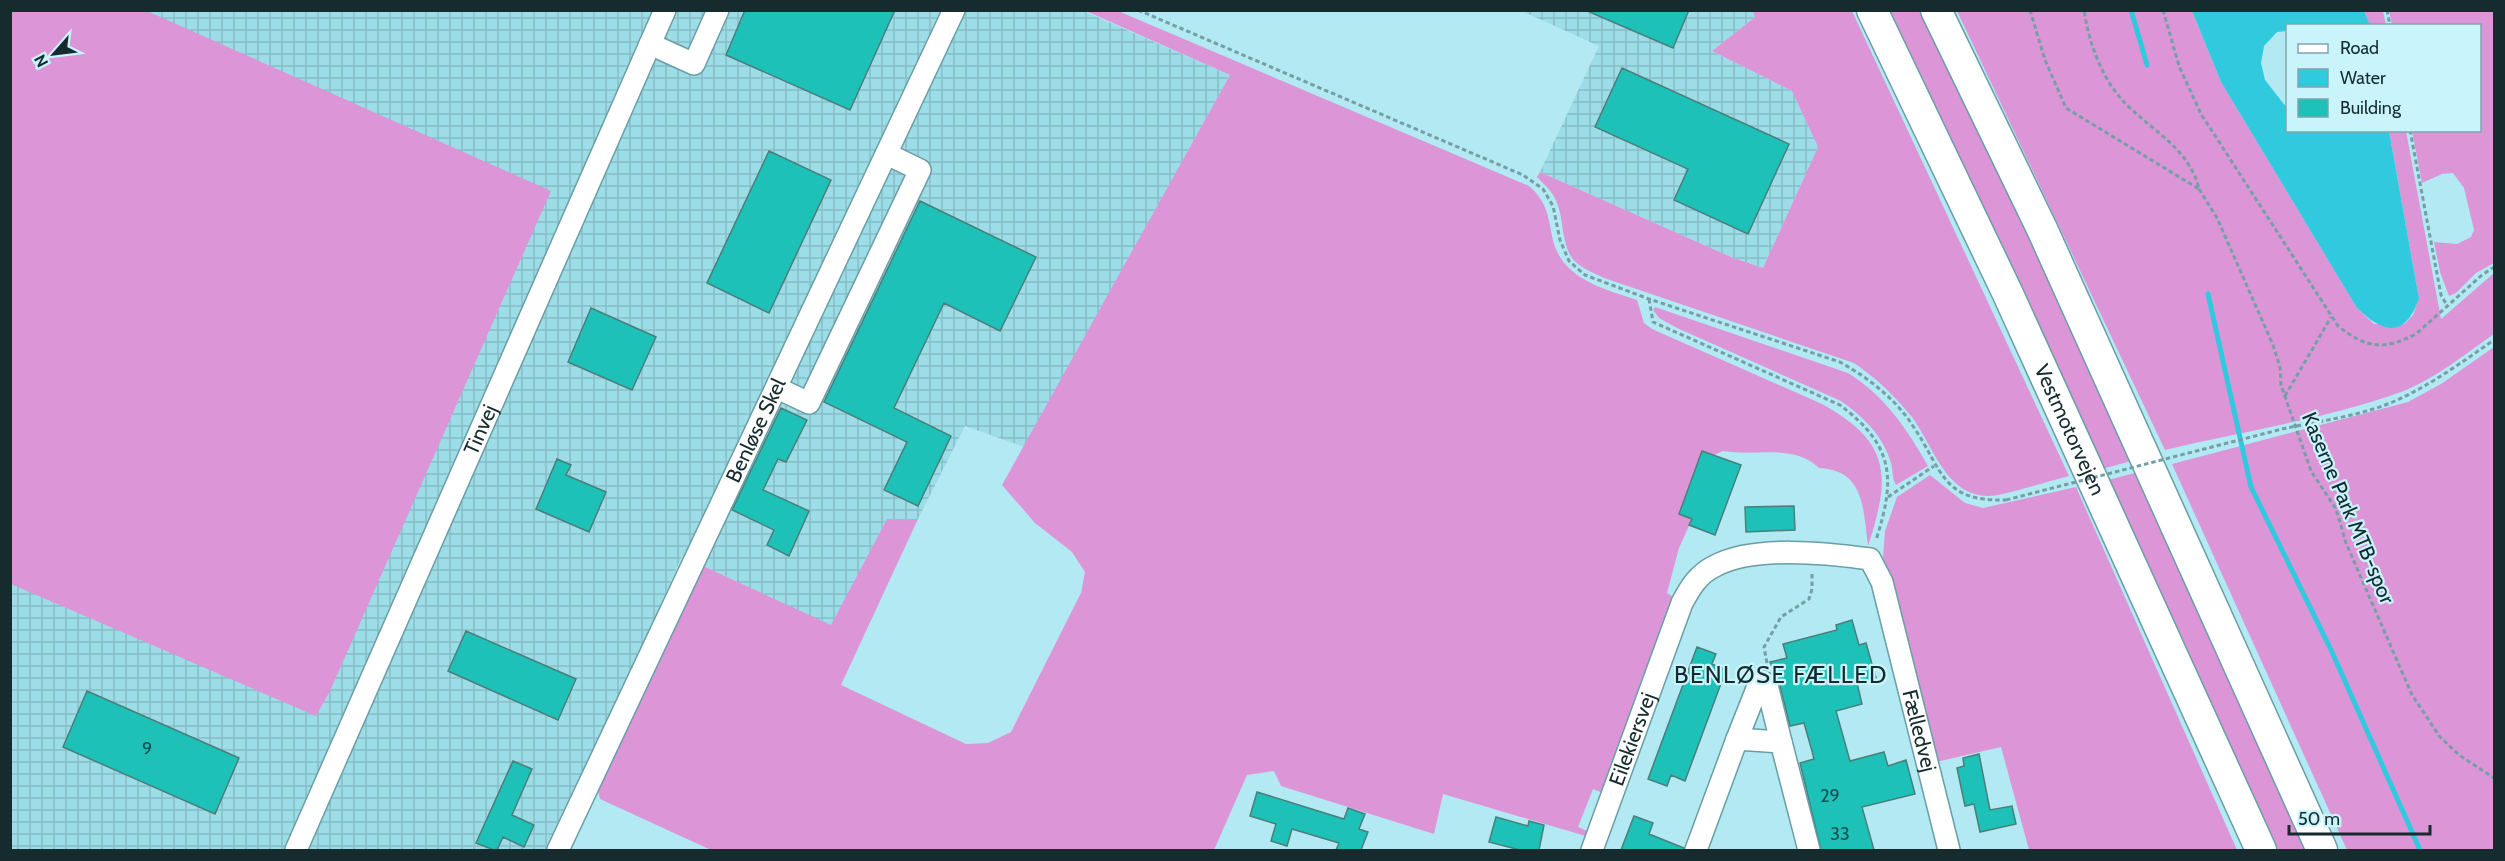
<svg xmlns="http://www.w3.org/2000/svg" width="2505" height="861" font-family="Cabin,sans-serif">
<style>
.industrial{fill:url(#industrial-grid)}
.grass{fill:#dc96d8}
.water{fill:#31c9de}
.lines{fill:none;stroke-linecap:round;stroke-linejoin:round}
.stream{stroke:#31c9de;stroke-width:5}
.building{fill:#1dc1b8;stroke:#4a7f7a;stroke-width:1.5}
.minor-casing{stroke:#699ea6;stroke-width:24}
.highway-casing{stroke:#699ea6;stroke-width:33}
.path{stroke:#759fa6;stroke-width:3;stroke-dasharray:4.5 3;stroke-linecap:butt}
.minor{stroke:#fff;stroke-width:21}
.highway{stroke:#fff;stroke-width:30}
.path-bridge{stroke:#759fa6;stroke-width:3;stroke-dasharray:4.5 3;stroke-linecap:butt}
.labels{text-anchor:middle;stroke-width:4.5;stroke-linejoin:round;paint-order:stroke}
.number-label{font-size:18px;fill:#175050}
.street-label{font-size:21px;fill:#152b2e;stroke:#c9f4fc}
.quarter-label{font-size:24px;letter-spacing:1.5px;fill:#152b2e;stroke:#c9f4fc}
</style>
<defs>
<pattern id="industrial-grid" width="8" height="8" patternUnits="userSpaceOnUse" patternTransform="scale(1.5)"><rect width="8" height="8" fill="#9ddde7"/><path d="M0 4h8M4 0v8" fill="none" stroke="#86bec6"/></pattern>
</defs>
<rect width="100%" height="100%" fill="#b2e9f2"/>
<path class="industrial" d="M1081 10 1230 75 1024 447 965 426 918 519H887L831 626 682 556 579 789 546 850H11L10 11Z
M1522 11H1753L1756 16 1712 51 1792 91 1818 147 1763 268 1731 257 1540 172 1599 46Z"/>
<path class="grass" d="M11 10 147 11 551 191 330 691 316 716 11 584Z
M1086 11H1118L1529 186C1546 201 1548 214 1552 236 1560 278 1601 288 1637 300L1644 323 1652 329 1822 404C1891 442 1891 476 1868 546 1863 509 1865 470 1819 468 1793 443 1756 457 1723 451L1714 455 1702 451 1679 514 1692 519 1679 548 1667 593 1676 599 1603 793 1593 789 1578 827 1590 832 1589 837 1443 794 1434 834 1281 786 1274 771 1247 775 1214 850H711L600 799 598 791 703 566 831 625 887 519H918L841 685 966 744 988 743 1011 732 1081 593 1085 572 1072 552 1035 523 1002 485 1230 75Z
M1753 11H1852L2069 476C2046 482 2021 490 1998 495 1947 504 1934 445 1911 416 1894 395 1876 378 1854 363L1604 278C1593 273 1579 267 1572 258 1561 242 1564 220 1557 203 1553 192 1545 185 1537 177L1540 172 1731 257 1763 268 1818 147 1792 91 1712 51 1755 17Z
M1889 11H1925L2135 460 2102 469Z
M1957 11H2192L2221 82 2357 308 2374 324H2404L2413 315 2419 299 2389 131H2406L2441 319 2494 273V334C2465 354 2435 379 2401 392 2327 419 2242 431 2165 450Z
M2364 11H2383L2386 25H2370Z
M2389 11H2494V263L2476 273 2456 293 2449 296 2440 272 2434 242 2457 244 2471 237 2474 230 2464 188 2453 173 2442 174 2422 183 2412 131 2480 130V26L2392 25Z
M1655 307 1848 373C1885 396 1907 429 1928 466L1896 485C1892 479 1893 470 1891 463 1883 435 1863 417 1841 401L1677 328 1659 318 1653 310Z
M2494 347V850H2347L2172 464 2408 402 2441 384Z
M2139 472 2310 850H2275L2108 480Z
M1930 475 1965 503 1983 508 2076 487 2237 850H2029L2001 747 1936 762 1883 557 1885 531 1897 497Z"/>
<path class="water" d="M2192 11H2364L2370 25 2288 26 2287 31 2277 32 2264 46 2261 63 2265 80 2287 108 2288 130 2389 131 2419 299C2404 339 2383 333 2357 308L2221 82Z"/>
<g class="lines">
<path class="stream" d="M2131 10 2147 65
M2208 294 2251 487 2332 652 2420 850"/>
</g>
<path class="building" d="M745 10H895L850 110 726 55Z
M1585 10H1689L1673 48Z
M1622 68 1789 144 1748 234 1674 200 1688 169 1595 127Z
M769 151 831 180 769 313 707 283Z
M920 201 1036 257 1000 331 944 303 894 408 951 436 918 506 884 490 907 442 824 402Z
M591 308 656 337 632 390 568 362Z
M781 408 807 420 786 462 778 459 763 490 809 511 789 556 767 545 774 530 732 510Z
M1702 451 1741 465 1715 535 1689 525 1692 519 1679 514Z
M557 459 571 465 566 475 606 492 589 532 536 509Z
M1794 506 1795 530 1746 532 1745 507Z
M1852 620 1859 645 1866 643 1876 678 1857 683 1862 704 1836 711 1850 761 1884 752 1888 766 1906 760 1915 794 1862 807 1874 850H1821L1800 763 1814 759 1812 751 1804 723 1790 726 1779 682 1770 662 1787 658 1783 644 1837 630 1836 625Z
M466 631 576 679 558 720 448 671Z
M1697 647 1716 654 1712 664 1726 670 1685 781 1671 775 1667 786 1648 779Z
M87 691 239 758 215 814 63 747Z
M1979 754 1990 810 2012 806 2016 824 1980 832 1974 804 1965 806 1957 768 1964 766 1963 758Z
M513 761 532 769 512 815 534 825 524 847 503 837 497 850H494L476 843Z
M1257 792 1344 819 1348 808 1365 814 1359 829 1368 832 1361 850H1336L1339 843 1292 829 1287 846 1271 841 1276 824 1250 816Z
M1634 816 1653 823 1649 834 1684 848V850H1621Z
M1496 817 1528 826 1529 821 1544 825 1539 850H1520L1489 842Z"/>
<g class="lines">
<g class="minor-casing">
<g id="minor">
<path d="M650 44 694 64 718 10"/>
<path d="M777 388 809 403 920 170 887 154"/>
<path d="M1737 739 1758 686 1762 681 1767 685 1781 742"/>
<path id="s1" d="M296 850 665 10"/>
<path id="s2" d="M558 850 954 10"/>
<path id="s3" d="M1592 850 1682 603C1690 588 1698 574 1715 566 1754 545 1827 553 1870 559L1882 582 1949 850"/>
<path d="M1696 850 1737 739 1781 742 1809 850"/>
</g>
</g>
<g class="highway-casing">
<g id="highway">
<path id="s4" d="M1872 10 2007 292 2261 850"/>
<path d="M1936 10 2042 229 2322 850"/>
</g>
</g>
<path class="path" d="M1138 10 1523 175 1543 189 1553 206 1560 240 1569 261 1585 275 1649 299 1840 362C1868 378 1895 398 1913 426 1943 470 1941 502 2006 500
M2030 10 2045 60 2066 108 2199 189C2190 149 2151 130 2125 103 2101 78 2089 43 2084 10
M2163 10 2179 66 2201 114 2338 326C2366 348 2383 351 2416 334L2482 275 2494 267
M2387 10 2390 26
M2410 130 2441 295 2448 307
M2199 189 2217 218 2273 345 2280 367 2281 385 2311 471 2336 509 2346 543 2412 695 2440 737 2459 755 2494 778
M1649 299 1653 322 1840 405C1894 446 1896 478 1876 540
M2285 396 2331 317
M2282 429C2319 421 2361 416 2395 401 2431 385 2462 362 2494 340
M1888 497 1934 466
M1767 663 1764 647 1781 617 1809 599 1812 589V571"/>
<use href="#minor" class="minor"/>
<use href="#highway" class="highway"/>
<path class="path-bridge" d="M2006 500 2282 429"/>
</g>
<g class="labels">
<g class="number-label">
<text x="147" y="755">9</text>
<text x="1830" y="802">29</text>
<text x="1840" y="840">33</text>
</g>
<g class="street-label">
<text dy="7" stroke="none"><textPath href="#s4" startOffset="464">Vestmotorvejen</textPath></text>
<text dy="7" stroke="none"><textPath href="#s1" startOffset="459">Tinvej</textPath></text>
<text dy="7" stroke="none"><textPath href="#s2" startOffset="464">Benløse Skel</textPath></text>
<text transform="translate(2348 508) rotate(67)" y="7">Kaserne Park MTB-spor</text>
<text dy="7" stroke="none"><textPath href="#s3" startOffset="650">Fælledvej</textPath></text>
<text dy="7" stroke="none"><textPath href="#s3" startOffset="118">Eilekiersvej</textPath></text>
</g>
<g class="quarter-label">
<text x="1781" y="683">BENLØSE FÆLLED</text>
</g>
</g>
<rect width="2505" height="861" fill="none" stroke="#152b2e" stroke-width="24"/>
<rect x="2286" y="24" width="195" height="108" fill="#c9f4fc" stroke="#81a4aa" stroke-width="1.5"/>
<rect x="2298" y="44" width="30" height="9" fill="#ffffff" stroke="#81a4aa" stroke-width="1.5"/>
<text x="2340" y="54" font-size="18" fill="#152b2e">Road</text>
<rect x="2298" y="69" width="30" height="18" fill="#31c9de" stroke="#81a4aa" stroke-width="1.5"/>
<text x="2340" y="84" font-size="18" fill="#152b2e">Water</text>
<rect x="2298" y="99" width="30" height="18" fill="#1dc1b8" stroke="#81a4aa" stroke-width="1.5"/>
<text x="2340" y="114" font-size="18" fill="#152b2e">Building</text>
<g transform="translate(54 54) rotate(242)" stroke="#c9f4fc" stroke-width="4.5" paint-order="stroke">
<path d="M0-4.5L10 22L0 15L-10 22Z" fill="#152b2e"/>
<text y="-9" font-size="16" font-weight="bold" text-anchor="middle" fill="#152b2e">N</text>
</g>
<path d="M2289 825v9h141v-9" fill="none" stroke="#152b2e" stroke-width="3"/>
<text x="2298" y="825" font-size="18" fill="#152b2e" stroke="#c9f4fc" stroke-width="4.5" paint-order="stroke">50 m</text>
</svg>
